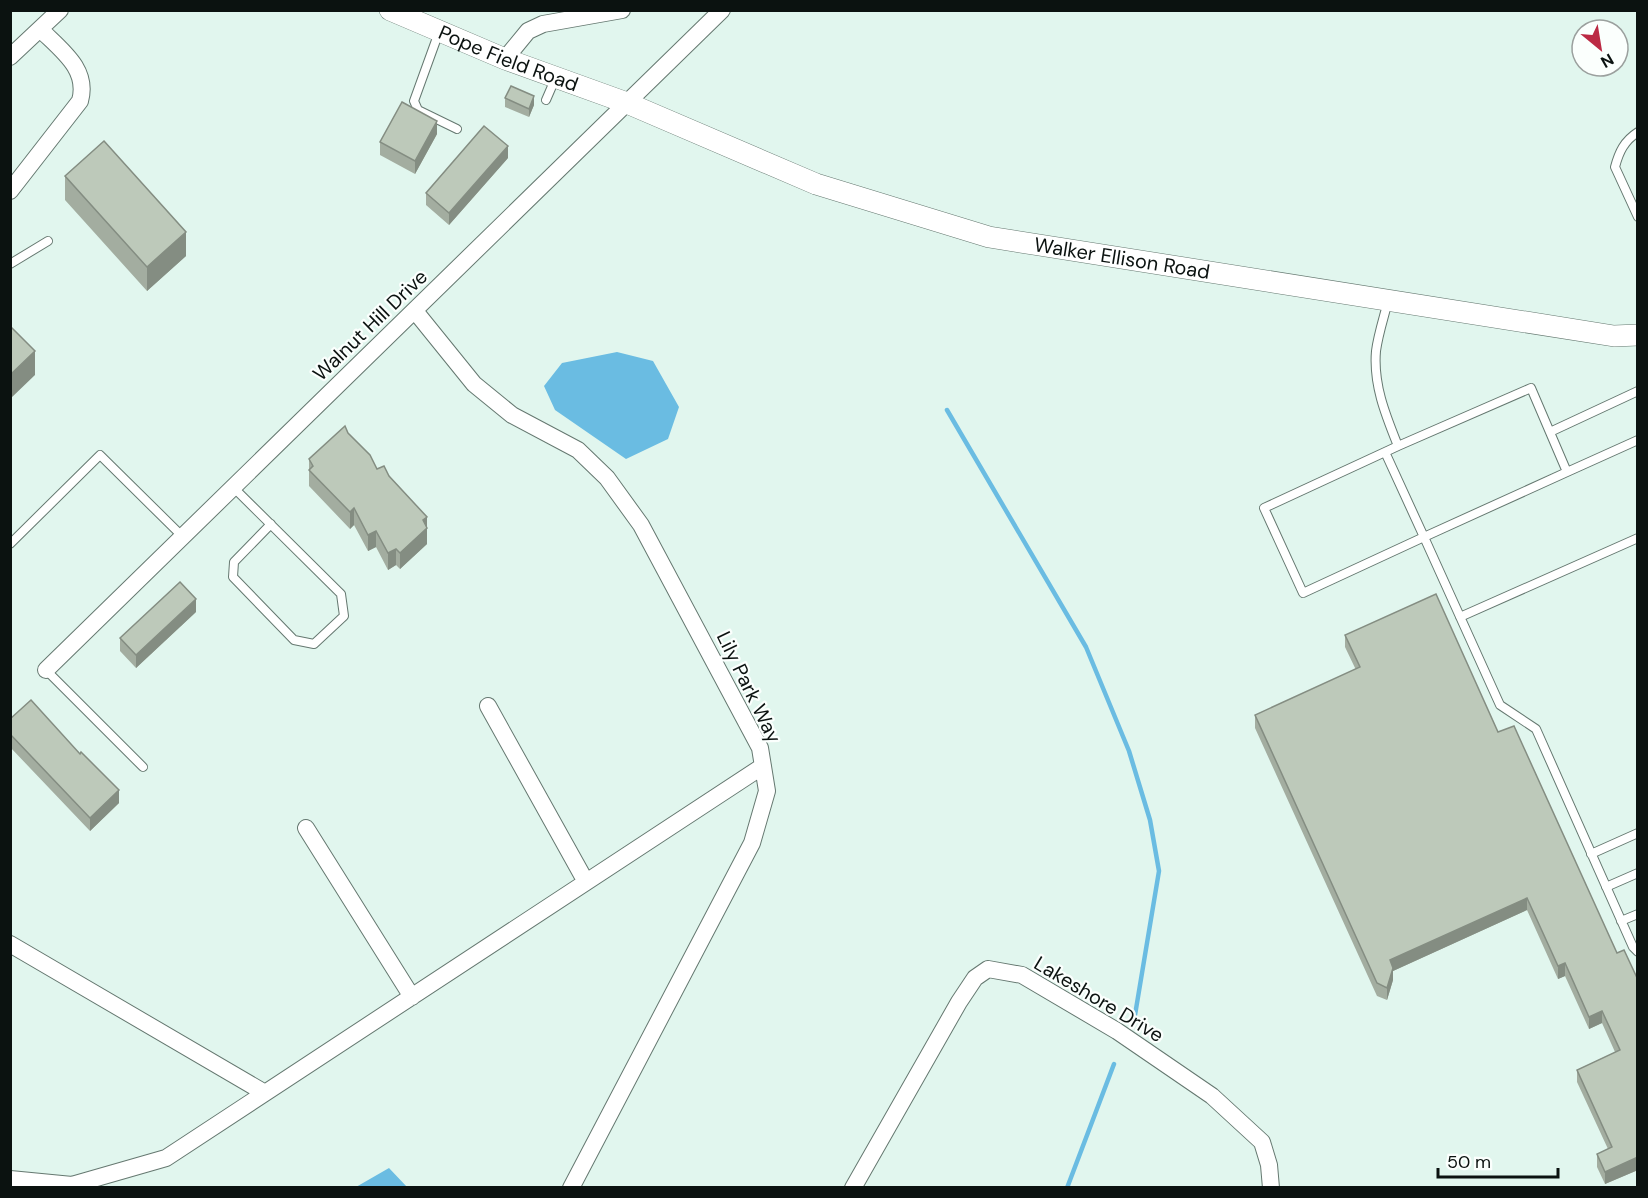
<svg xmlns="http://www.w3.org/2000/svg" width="1648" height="1198" font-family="'DM Sans',sans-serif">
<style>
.water{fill:#6abce2}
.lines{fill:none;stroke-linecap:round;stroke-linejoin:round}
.stream{stroke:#6abce2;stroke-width:4.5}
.service-casing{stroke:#657870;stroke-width:10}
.minor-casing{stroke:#657870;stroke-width:18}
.tertiary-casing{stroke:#657870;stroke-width:22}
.service{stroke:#fff;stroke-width:8}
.minor{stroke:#fff;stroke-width:16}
.tertiary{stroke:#fff;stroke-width:21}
.wall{fill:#a3ada0}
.shaded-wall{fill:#848d82}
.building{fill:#bdc9ba;stroke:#848d82;stroke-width:1.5}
.labels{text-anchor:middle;stroke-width:4.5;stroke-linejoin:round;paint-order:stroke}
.street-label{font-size:20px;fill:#0b1210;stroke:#fbfffd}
</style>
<rect width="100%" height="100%" fill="#e1f6ee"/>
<path class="water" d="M617 352 653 361 679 407 668 439 626 459 555 410 544 386 562 363Z
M389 1168 407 1187H356Z"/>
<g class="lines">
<path class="stream" d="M947 410 1086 647 1129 751 1150 820 1159 871 1135 1015
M1067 1188 1114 1064"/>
<g class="service-casing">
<path id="service" d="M439 32 414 101 418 110 457 129
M546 100 556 77
M1638 132C1624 141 1619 152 1615 167L1638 217
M10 264 48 241
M1388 301C1384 317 1378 335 1376 351 1373 385 1386 416 1398 446L1531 388 1567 472 1638 440
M1550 432 1638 391
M1385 452 1424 537 1303 593 1264 508 1398 446
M1567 472 1424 537 1500 705 1536 729 1633 947 1638 952
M233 487 341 594 344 616 314 644 294 640 233 577 234 562 271 524
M10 544 100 455 182 536
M1460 617 1638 538
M46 670 143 767
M1591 854 1638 833
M1606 887 1638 873
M1621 921 1638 914"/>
</g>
<g class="minor-casing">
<path id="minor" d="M10 57 60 10
M505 59 528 31 543 24 622 10
M10 191 80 101C89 69 61 50 40 29
M415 311 474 384 512 415 578 450 607 478 641 525 760 748 767 791 752 843 571 1188
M46 670 722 10
M488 706 586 882
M306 828 412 997
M10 944 265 1093
M10 1179 72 1185 166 1158 763 766
M853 1188 959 1002 975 978 988 969 1022 975 1117 1031 1212 1096 1262 1142 1269 1165 1271 1188"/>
</g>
<g class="tertiary-casing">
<g id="tertiary">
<path id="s1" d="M390 10 505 59 627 103 816 184 989 237 1614 336 1638 335"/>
</g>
</g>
<use href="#service" class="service"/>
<use href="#minor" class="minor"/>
<use href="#tertiary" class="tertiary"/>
</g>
<path class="wall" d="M505 98 534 105 529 117 505 107Z
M437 134 415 174 380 155V142Z
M508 158 449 225 426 205V193Z
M65 176 186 256 147 291 65 200Z
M348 433 377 469 389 476 427 517V544L400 569 396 565 388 570 376 547 368 551 354 525 350 529 309 486V459Z
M196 612 136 668 120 651V638Z
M1345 635 1498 732 1617 953 1638 1170 1605 1184 1597 1167V1154L1608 1149 1577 1082V1070L1615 1052 1602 1023 1589 1029 1565 976 1558 979 1527 910 1393 971V980L1387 1000 1377 996 1255 728V715L1356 670 1345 647Z
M10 719 119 803 90 831 10 747Z"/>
<path class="shaded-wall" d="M534 96V105L529 117V109Z
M437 121V134L415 174V161Z
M508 146V158L449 225V213Z
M186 232V256L147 291V267Z
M35 351V375L10 399V375Z
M354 508V525L350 529V512Z
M427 517V544L400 569V553L423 520Z
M376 531V547L368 551V535Z
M396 549V565L388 570V553Z
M196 599V612L136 668V655Z
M119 790V803L90 831V818Z
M1527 898V910L1393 971V980L1387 1000V988L1390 960Z
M1565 963V976L1558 979V966Z
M1602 1011V1023L1589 1029V1017Z
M1638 1157V1170L1605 1184V1172Z"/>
<path class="building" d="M511 86 534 96 529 109 505 98Z
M402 102 437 121 415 161 380 142Z
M484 126 508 146 449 213 426 193Z
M104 141 186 232 147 267 65 176Z
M10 326 35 351 10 375Z
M345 426 348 433 370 455 377 469 384 466 389 476 427 517 423 520 427 528 400 553 396 549 388 553 376 531 368 535 354 508 350 512 309 470 313 466 309 459Z
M180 582 196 599 136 655 120 638Z
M1436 594 1498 732 1514 726 1617 953 1624 950 1638 980V1157L1605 1172 1597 1154 1612 1147 1577 1070 1620 1050 1602 1011 1589 1017 1565 963 1558 966 1527 898 1390 960 1393 968 1387 988 1377 983 1255 715 1360 667 1345 635Z
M31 700 80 754 81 752 119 790 90 818 10 734V719Z"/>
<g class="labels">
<g class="street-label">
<text dy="7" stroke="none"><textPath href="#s1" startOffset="128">Pope Field Road</textPath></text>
<text dy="7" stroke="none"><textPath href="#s1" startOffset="776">Walker Ellison Road</textPath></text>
<text transform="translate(370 325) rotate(-44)" y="7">Walnut Hill Drive</text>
<text transform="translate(749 687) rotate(64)" y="7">Lily Park Way</text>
<text transform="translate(1099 999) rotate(31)" y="7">Lakeshore Drive</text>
</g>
</g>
<rect width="1648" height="1198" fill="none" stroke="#0b1210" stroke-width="24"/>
<g transform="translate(1600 48) rotate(150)"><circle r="28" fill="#fbfffd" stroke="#9ba09e" stroke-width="1.5"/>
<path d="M0-4.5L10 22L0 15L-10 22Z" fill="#bb2a44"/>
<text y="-9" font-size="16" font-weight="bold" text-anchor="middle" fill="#0b1210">N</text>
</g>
<path d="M1438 1168v9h120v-9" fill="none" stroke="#0b1210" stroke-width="3"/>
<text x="1447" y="1168" font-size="18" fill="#0b1210" stroke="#fbfffd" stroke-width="4.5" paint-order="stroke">50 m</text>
</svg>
